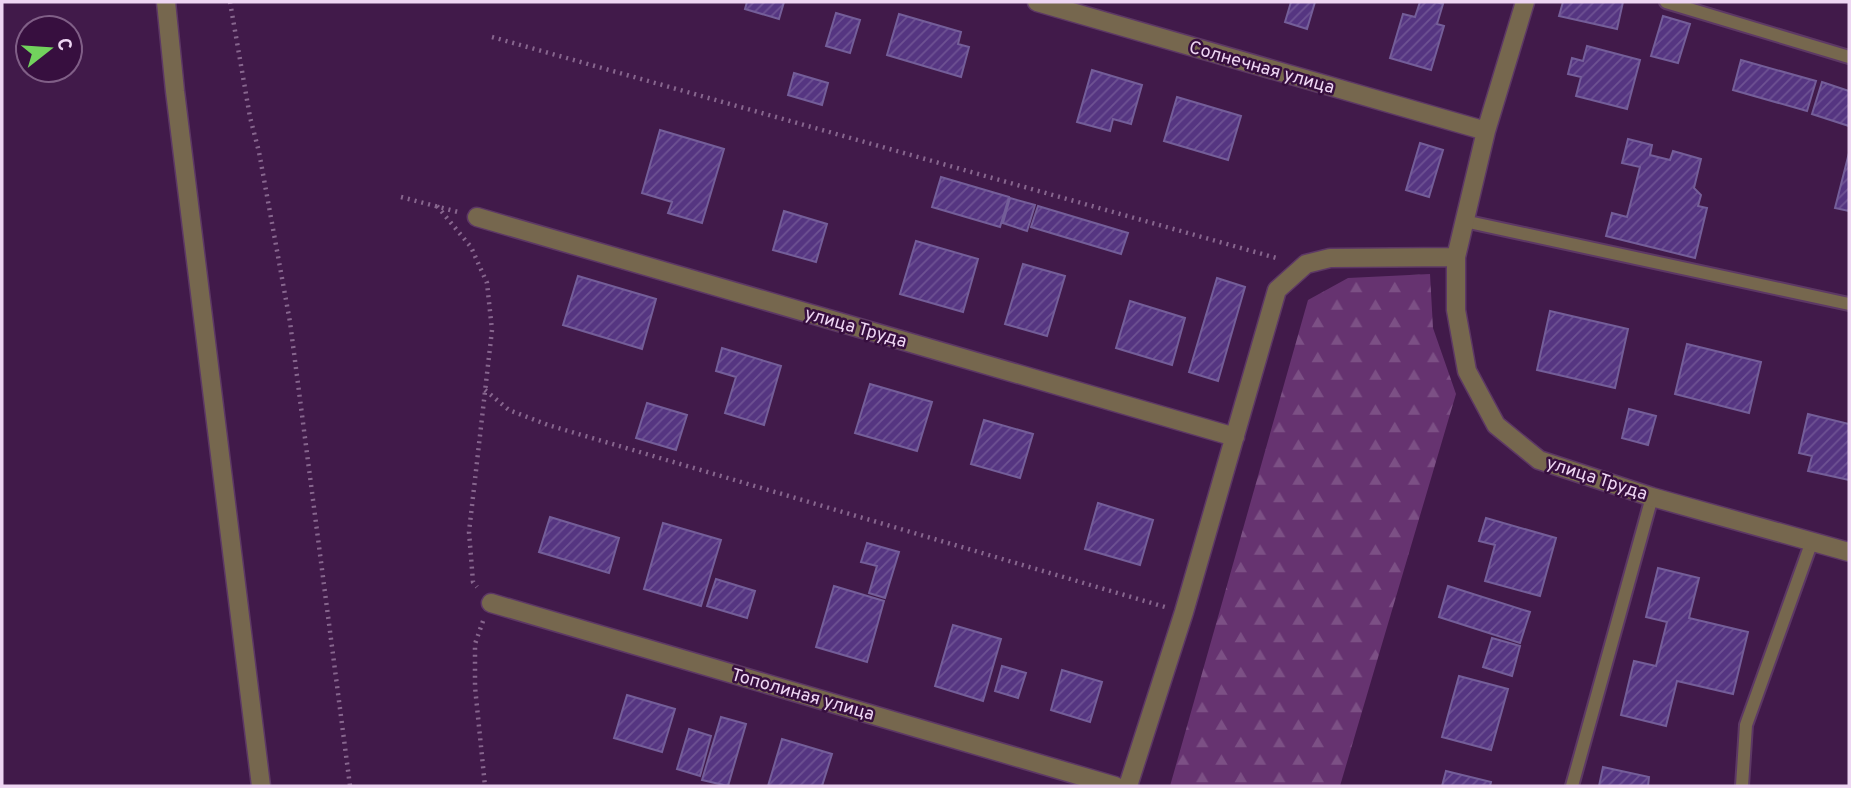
<svg xmlns="http://www.w3.org/2000/svg" width="1851" height="788" font-family="Overpass,sans-serif">
<style>
.forest{fill:url(#forest-firs)}
.building{fill:url(#building-hatch);stroke:#745e99;stroke-width:2}
.lines{fill:none;stroke-linecap:round;stroke-linejoin:round}
.lane-casing{stroke:#5d3865;stroke-width:16}
.street-casing{stroke:#5d3865;stroke-width:21}
.path{stroke:#87668e;stroke-width:4.5;stroke-dasharray:2 5;stroke-linecap:butt}
.lane{stroke:#76674e;stroke-width:12}
.street{stroke:#76674e;stroke-width:18}
.labels{text-anchor:middle;stroke-width:5;stroke-linejoin:round;paint-order:stroke}
.street-label{font-size:18px;fill:#eed6f3;stroke:#370f3f}
</style>
<defs>
<pattern id="forest-firs" width="22" height="20" patternUnits="userSpaceOnUse" patternTransform="scale(1.75)"><rect width="22" height="20" fill="#663370"/><path d="M5 1l3.5 6h-7zM16 11l3.5 6h-7z" fill="#7c5085"/></pattern>
<pattern id="building-hatch" width="6" height="6" patternUnits="userSpaceOnUse" patternTransform="scale(1.75)"><rect width="6" height="6" fill="#553581"/><path d="M-1 1l2-2M0 6l6-6M5 7l2-2" fill="none" stroke="#6e5293"/></pattern>
</defs>
<rect width="100%" height="100%" fill="#411a4a"/>
<path class="forest" d="M1430 274 1433 328 1456 394 1340 786H1170L1308 300 1348 278Z"/>
<path class="building" d="M747 2H784L779 19 745 9Z
M1291 2H1315L1307 29 1285 22Z
M1420 2H1436L1443 4 1437 24 1444 26 1431 70 1390 58 1403 14 1415 17Z
M1563 2H1623L1617 29 1559 16Z
M836 13 860 20 850 53 826 46Z
M899 14 961 32 958 44 969 47 961 77 887 55Z
M1663 16 1690 24 1678 63 1651 56Z
M1587 46 1640 60 1627 109 1576 96 1581 77 1568 74 1572 58 1583 61Z
M1741 60 1816 81 1807 111 1733 90Z
M1092 70 1142 85 1131 124 1113 119 1110 131 1077 122Z
M794 73 828 83 822 105 788 95Z
M1822 82 1849 91V126L1812 114Z
M1177 97 1241 116 1228 160 1164 141Z
M660 130 724 149 702 223 668 213 672 202 642 193Z
M1628 139 1652 145 1650 155 1670 160 1673 151 1701 159 1694 188 1701 195 1698 206 1707 208 1695 258 1606 236 1612 213 1627 217 1640 167 1622 163Z
M1420 143 1443 150 1429 197 1406 190Z
M1849 153V211L1835 208Z
M941 177 1009 197 1000 227 932 207Z
M1010 198 1035 205 1027 231 1003 223Z
M1038 206 1128 233 1121 254 1031 227Z
M784 211 827 224 816 262 773 250Z
M916 241 978 259 963 312 900 294Z
M1023 264 1065 276 1047 336 1005 324Z
M578 276 656 299 642 349 563 325Z
M1217 278 1245 287 1218 381 1189 372Z
M1130 301 1185 318 1172 365 1116 348Z
M1550 311 1628 329 1615 388 1537 370Z
M1687 344 1761 362 1749 413 1675 394Z
M722 348 781 366 764 425 725 413 736 377 716 371Z
M870 384 932 402 917 451 855 433Z
M647 403 687 415 676 450 636 438Z
M1629 409 1656 416 1648 445 1622 438Z
M1808 414 1849 424V480L1808 471 1812 456 1799 453Z
M984 420 1033 434 1020 478 971 464Z
M1098 503 1153 520 1140 565 1085 549Z
M550 517 619 538 609 573 539 552Z
M1486 518 1556 538 1540 596 1485 581 1495 545 1479 541Z
M663 523 721 540 701 606 644 589Z
M867 543 899 552 885 598 869 593 877 566 861 562Z
M1658 568 1699 578 1689 618 1748 632 1733 694 1677 681 1666 726 1621 715 1634 661 1656 666 1667 622 1646 617Z
M716 579 755 591 747 618 707 606Z
M834 586 884 601 867 662 816 647Z
M1448 586 1530 612 1520 643 1439 617Z
M953 625 1001 639 983 701 935 686Z
M1492 638 1520 646 1512 676 1483 667Z
M1002 666 1026 673 1018 698 995 691Z
M1062 670 1102 682 1090 722 1051 710Z
M1459 676 1508 689 1491 750 1442 737Z
M627 695 675 709 662 752 614 738Z
M721 717 746 724 728 786 702 780Z
M689 729 711 736 700 776 677 769Z
M782 739 832 754 822 786H768Z
M1603 767 1649 777 1648 786H1599Z
M1446 771 1491 782 1490 786H1442Z"/>
<g class="lines">
<g class="lane-casing">
<path id="lane" d="M1666 2 1849 57
M1464 221 1849 304
M1572 786 1652 497
M1742 786 1746 725 1812 541"/>
</g>
<g class="street-casing">
<path id="street" d="M166 2 175 91 261 786
M1037 2 1486 131
M1525 2 1486 131 1456 257V310L1467 371 1496 425 1539 460 1652 497 1849 552
M477 217 1235 437
M491 603 1115 786
M1128 786 1184 612 1277 290 1306 264 1330 258 1456 257"/>
</g>
<path class="path" d="M230 2 250 117 259 152 290 322 350 786
M492 37 1280 259
M401 197 458 212
M437 206 471 247 487 283 492 330 469 532 473 582 477 587
M485 390 509 410 548 425 1165 607
M483 621 475 644V687L485 786"/>
<use href="#lane" class="lane"/>
<use href="#street" class="street"/>
</g>
<g class="labels">
<g class="street-label">
<text transform="translate(1262 67) rotate(16)" y="6">Солнечная улица</text>
<text transform="translate(856 327) rotate(16)" y="6">улица Труда</text>
<text transform="translate(1597 478) rotate(18)" y="6">улица Труда</text>
<text transform="translate(803 694) rotate(16)" y="6">Тополиная улица</text>
</g>
</g>
<rect width="1851" height="788" fill="none" stroke="#eed6f3" stroke-width="7"/>
<g transform="translate(49 49) rotate(73)"><circle r="33" fill="#370f3f" stroke="#805f87" stroke-width="2"/>
<path d="M0-5L12 26L0 18L-12 26Z" fill="#72d25d"/>
<text y="-10" font-size="19" font-weight="bold" text-anchor="middle" fill="#eed6f3">С</text>
</g>
</svg>
